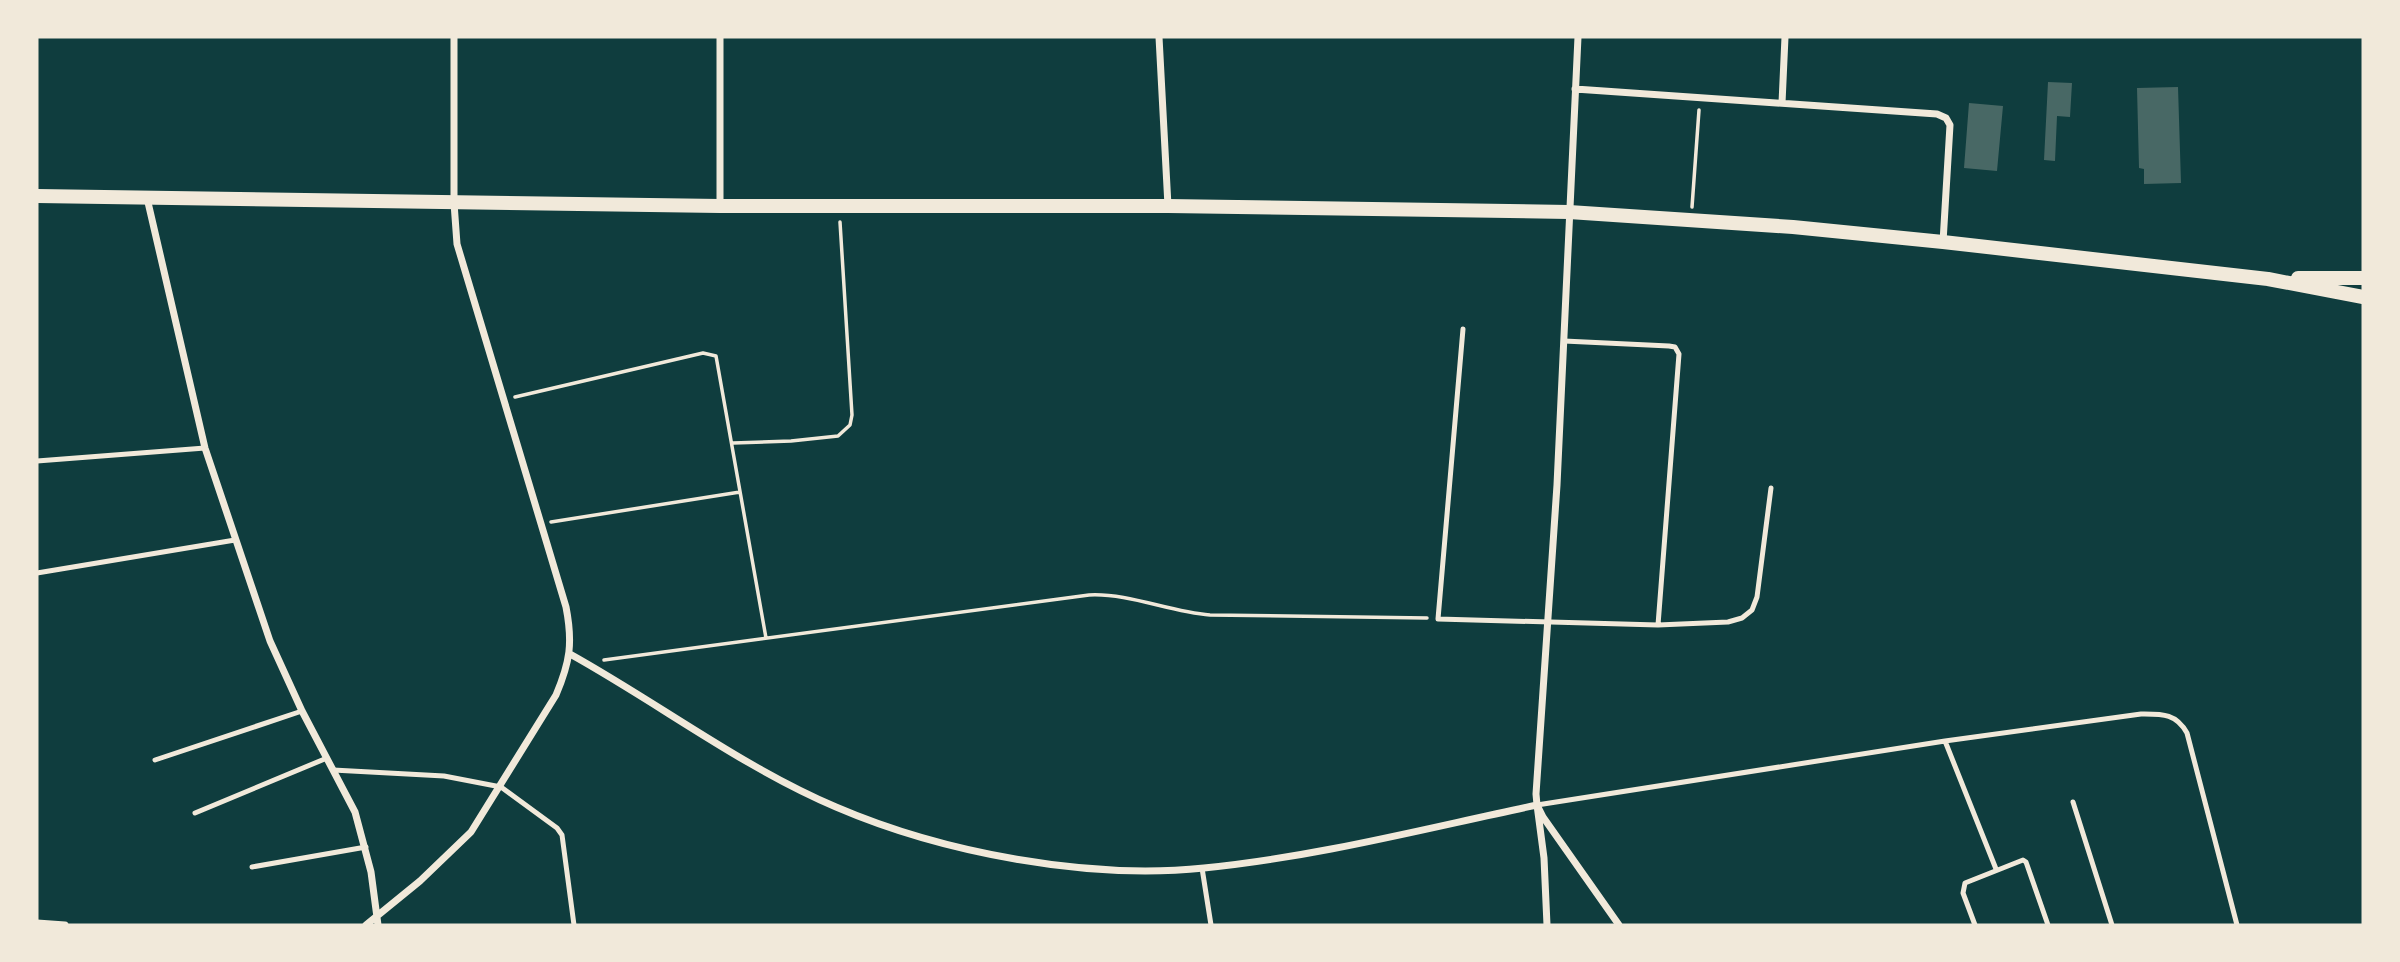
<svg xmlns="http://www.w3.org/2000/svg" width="2400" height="962" font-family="Inter,sans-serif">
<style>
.building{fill:#486865}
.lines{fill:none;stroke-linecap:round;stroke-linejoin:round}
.path{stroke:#f1e9da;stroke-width:3.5}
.service{stroke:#f1e9da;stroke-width:5}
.minor{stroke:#f1e9da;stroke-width:7}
.secondary{stroke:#f1e9da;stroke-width:14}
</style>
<rect width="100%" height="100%" fill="#0f3d3e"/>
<path class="building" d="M2048 82 2072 83 2070 117 2057 116 2055 161 2044 160Z
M2178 87 2181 183 2144 184V169L2139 168 2137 88Z
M1969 103 2003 106 1997 171 1964 168Z"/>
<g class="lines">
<path class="path" d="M1692 207 1699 110
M515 397 703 353 716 356 766 638
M733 443 791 441 838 436 850 425 852 415 840 222
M551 522 740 492
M604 660 1089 595C1130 593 1169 612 1210 615L1427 618"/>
<path class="service" d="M1463 329 1438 619 1658 625 1728 622 1742 618 1752 610 1757 597 1771 488
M1564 341 1669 346 1675 347 1679 354 1658 625
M37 461 205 448
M37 573 235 540
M1945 741 2141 714C2162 714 2176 713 2187 733L2237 925
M155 760 302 711
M333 770 444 776 501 787 557 828 562 835 574 925
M2073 802 2112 925
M1537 805 1945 741 1996 869
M195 813 327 758
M252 867 366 847
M1202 868 1211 925
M1975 925 1963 893 1965 883 2023 860 2026 862 2048 925"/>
<path class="minor" d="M720 37V206
M1159 37 1168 206
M1578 37 1557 485 1536 794 1537 805 1543 817 1619 925
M1575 89 1937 114 1946 118 1950 125 1943 242
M1782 103 1785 37
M147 198 205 448 270 641 302 711 355 812 371 872 378 925
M570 654C660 704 742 767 836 807 943 853 1088 880 1204 868 1316 857 1427 828 1537 805L1544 858 1547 925
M37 923 65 925
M366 925 420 881 471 832 556 695C570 662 573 643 566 607L457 244 454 203V37"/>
<path class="secondary" d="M37 196 720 206H1168L1569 212 1793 227 1943 242 2268 279 2363 297
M2298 278H2363"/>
</g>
<rect width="2400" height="962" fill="none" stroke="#f1e9da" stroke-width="77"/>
</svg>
